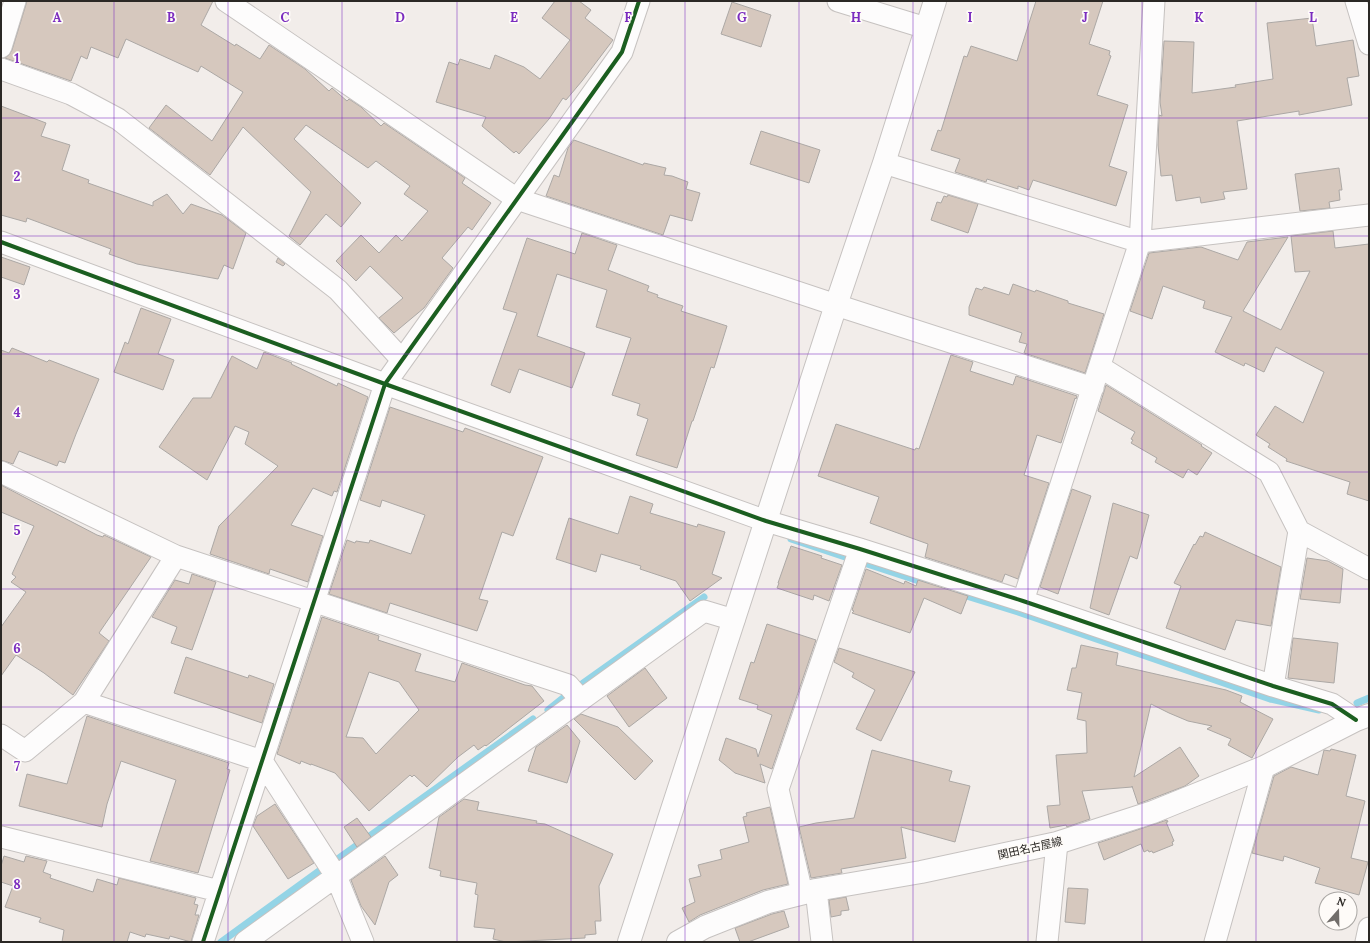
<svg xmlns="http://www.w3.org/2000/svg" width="1370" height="943" font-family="Lora,'Noto Sans JP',serif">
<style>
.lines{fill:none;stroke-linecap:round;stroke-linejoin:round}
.stream{stroke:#94d4e6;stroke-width:7}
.building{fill:#d6c8be;stroke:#aca8a5;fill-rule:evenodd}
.street-casing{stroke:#c6c2c0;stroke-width:23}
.secondary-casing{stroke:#c6c2c0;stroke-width:24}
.primary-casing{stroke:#c6c2c0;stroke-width:24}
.street{stroke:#fdfcfc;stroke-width:21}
.secondary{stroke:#fdfcfc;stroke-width:22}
.primary{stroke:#fdfcfc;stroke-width:22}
.cycleway-casing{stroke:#fefbf8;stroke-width:6}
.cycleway{stroke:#1b5e20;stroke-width:4}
.grid{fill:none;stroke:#7b2cbf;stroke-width:1;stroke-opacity:0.55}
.labels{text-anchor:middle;stroke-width:3.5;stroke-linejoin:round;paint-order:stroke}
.street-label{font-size:11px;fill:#2b2825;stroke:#fefbf8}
.grid-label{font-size:13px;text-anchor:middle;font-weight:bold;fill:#7b2cbf;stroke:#fefbf8;stroke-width:3.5;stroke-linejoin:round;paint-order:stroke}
</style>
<rect width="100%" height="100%" fill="#f2edea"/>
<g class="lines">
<path class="stream" d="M791 539 845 557
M858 561 925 583
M960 594 1018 612 1270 699 1319 710
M583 683 704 597
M1357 703 1369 698
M548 710 563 698
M336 860 533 719
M221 942 323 868"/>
</g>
<path class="building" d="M27 1H213L201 25 235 46 236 44 260 59 269 45 305 69 329 91 332 88 347 101 349 99 361 107 381 126 384 123 465 178 462 183 491 203 472 230 468 227 442 258 453 268 424 308 394 333 379 318 403 298 370 266 356 281 336 261 361 235 379 253 396 235 402 241 428 211 404 194 410 186 376 161 368 168 306 125 294 139 361 203 341 227 326 214 300 245 289 236 311 192 243 127 210 175 149 128 166 105 212 141 243 92 201 66 198 72 126 39 118 58 91 47 87 59 81 56 71 81 5 58 9 55 12 50Z
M555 1H579L591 10 585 18 613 40 582 81 566 100 563 98 549 119 519 154 516 151 514 153 482 126 486 117 436 102 449 62 458 65 460 59 490 69 495 55 524 67 540 79 570 40 542 18Z
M1036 1H1103L1089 44 1110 51 1109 55 1111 56 1097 95 1128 105 1109 166 1127 172 1116 206 1033 180 1029 190 1018 186V189L987 179 986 182 955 172 960 159 931 150 938 130 941 131 964 56 967 57 971 46 1017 61Z
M732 2 771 15 761 47 721 34Z
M1312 18 1316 46 1353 40 1359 76 1347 78 1352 105 1299 115V111L1237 121 1247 189 1223 192 1225 199 1201 203 1200 197 1176 201 1172 175 1161 176 1158 145 1159 115 1162 116 1160 102 1164 41 1194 42 1192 93 1236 87 1235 85 1273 79 1267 23Z
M1 106 46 123 41 136 70 145 62 170 89 180 88 183 153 206V202L167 194 183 214 191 204 222 215 246 233 233 269 224 265 218 279 137 264 109 254 111 249 27 218 26 222 1 215Z
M761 131 820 150 809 183 750 164Z
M574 140 643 165 644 163 666 168 664 175 672 176 688 182 686 189 700 193 692 221 670 215 663 235 546 196 554 175 559 177 568 148Z
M1339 168 1342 190H1339L1340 200 1329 202 1330 208 1300 211 1295 174Z
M948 195 978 204 968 233 931 220 937 202 941 203 944 196 947 197Z
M1333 231 1335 248 1369 244V501L1347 494 1350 482 1286 461 1287 459 1268 447 1270 444 1256 435 1275 406 1303 423 1324 372 1276 347 1264 372 1245 363 1244 366 1215 352 1232 317 1203 308 1205 301 1163 286 1152 319 1130 311 1149 253 1201 247 1238 260 1247 242 1288 237 1243 311 1281 330 1310 271 1295 272 1291 236Z
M582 233 617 245 608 270 649 286 647 291 658 295 657 297 683 306 681 311 727 326 714 368 711 367 693 421H692L677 468 636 455 648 419 637 415 640 404 612 395 631 338 596 327 607 290 557 274 537 336 585 353 572 388 519 369 510 393 491 385 517 313 503 309 527 238 575 254Z
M1 257 30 267 24 285 1 277Z
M278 258 285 264 283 266 276 262Z
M1013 284 1035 292 1036 290 1068 301V303L1104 314 1085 373 1024 353 1027 344 1019 342 1022 333 969 315V307L976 288 982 290 984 287 1009 295Z
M141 308 171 319 158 354 174 360 163 390 114 372 125 342 128 344Z
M12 348 47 362 49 360 99 379 76 434 65 463 59 461 57 466 19 451 13 464 1 460V350L9 353Z
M264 352 292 363 291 364 337 386 338 383 368 397 337 492 334 491 332 496 313 488 291 525 323 536 308 582 270 569 269 574 210 554 219 526 278 466 245 444 249 432 235 426 207 480 159 447 193 398H211L232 356 257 369Z
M951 355 973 362 970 371 1013 385 1016 376 1077 396 1076 399 1075 398 1061 443 1037 435 1024 475 1049 483 1018 579 1005 574 1002 582 925 557 928 544 870 523 879 497 818 476 836 424 915 450 916 448 919 449Z
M1106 385 1202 445 1201 446 1212 453 1197 475 1188 469 1183 478 1155 462 1157 458 1131 443 1133 440 1131 439 1135 432 1098 411Z
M390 407 463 432 465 428 543 457 513 536 502 532 479 599 488 601 477 631 390 603 387 613 329 594 347 540 355 543 356 541 369 543 370 540 411 554 425 515 382 500 380 507 360 500Z
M1 485 97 535 103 537 104 535 151 557 99 633 109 641 73 695 44 673 16 655 1 676V627L26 592 11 582 16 577 12 574 34 526 1 512Z
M1072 489 1091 496 1058 594 1040 587Z
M630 496 653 504 650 513 697 527 698 524 725 532 712 574 722 578 690 601 676 581 640 569 641 566 601 554 596 572 556 559 569 518 618 534Z
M1113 503 1149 515 1137 559 1130 556 1109 615 1090 608Z
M1205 532 1281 567 1271 626 1236 620 1225 650 1166 628 1181 586 1174 583 1194 544 1195 545 1200 536 1203 537Z
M791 546 822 556 821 558 842 565 829 601 814 595 813 600 777 588 779 583H778Z
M1307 558 1328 561 1343 569 1340 603 1300 599Z
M866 569 904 584 905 581 916 586 918 580 968 596 961 614 924 598 910 633 852 613 854 611 852 610Z
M192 574 216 582 192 650 171 643 177 627 152 617 175 580 189 584Z
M322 617 379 636 378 640 421 654 415 671 455 682 462 663 525 685 532 686 544 701 486 746 485 745 478 750 474 745 458 757 427 787 414 775 412 777 410 775 369 811 335 773 311 764V765L301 761 300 764 277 754ZM369 672 399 682 419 710 376 754 363 738 346 737Z
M767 624 816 640 772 769 760 764 765 783 735 773 719 760 726 738 756 749 758 757 772 715 757 709 758 705 739 699 751 662 754 663Z
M1293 638 1338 643 1334 683 1288 678Z
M1081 645 1118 653 1116 665 1226 690 1242 696 1240 702 1273 719 1252 758 1228 745 1231 739 1207 729 1212 726 1188 721 1169 713 1151 704 1134 777 1180 747 1199 776 1185 786 1138 804 1132 786V787L1082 791 1090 819 1067 827 1066 825 1050 828 1047 806 1060 805 1056 755 1087 753 1086 721 1077 719 1082 693 1067 690 1072 668H1076Z
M839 648 915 672 881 741 856 729 875 690 852 677 854 673 834 662Z
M186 657 248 678 249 675 274 684 262 723 174 693Z
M645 668 667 698 629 727 607 696Z
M581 714 618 727 653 761 635 780 574 719Z
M87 716 229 763 227 769 230 770 198 873 150 861 176 780 121 761 107 804 102 827 19 806 27 774 67 784Z
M567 725 580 741 567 783 528 771 536 747Z
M1331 749 1356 755 1346 796 1365 801 1351 858 1368 862 1359 895 1315 883 1320 868 1284 856 1283 861 1252 853 1274 776 1291 767 1318 775 1324 750 1330 751Z
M872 750 952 771 949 781 970 786 955 842 901 827 906 858 841 869 842 873 811 878 799 827 816 823 854 818Z
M464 799 479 802 477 810 537 821 536 823 545 824 613 854 599 886 601 921H595L596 934 585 935V938L506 942 493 939 495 929 474 927 478 895 475 894 477 883 440 876 441 871 429 868 439 817Z
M275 804 314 863 288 879 253 826 257 816Z
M770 807 788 884 763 890 700 915 689 922 682 908 695 902 689 879 701 876 698 865 722 859 720 850 749 842 743 817 747 816 746 813Z
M357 818 371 837 357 847 344 827Z
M1167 820 1168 822H1166L1174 841 1172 842 1173 845 1153 853 1152 851 1149 852 1148 850 1144 852 1141 844 1104 860 1098 843Z
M4 856 24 862 26 856 47 861 43 872 51 875 50 878 93 892 97 879 117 885 119 878 196 898 194 904 198 905 195 915H199L191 942 170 936 169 939 146 934 145 937 130 932 127 942H62L64 930 39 922 41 918 5 907 13 886 1 882V866Z
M385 856 398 875 389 882 375 925 361 906 351 880Z
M1068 888 1088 889 1085 924 1065 922Z
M846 897 849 910 841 911V915L831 917 829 900Z
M784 911 789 927 748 942H740L735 928 772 914Z"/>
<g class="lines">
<g class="street-casing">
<path id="street" d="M226 1 517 199 836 305 1093 388
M838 1 926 28
M1356 1 1369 44
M1 47 15 1
M1 69 71 94 118 119 338 290 402 360
M884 163 1140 242 1369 215
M1 242 385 384 766 521 860 549 1023 601 1273 686 1332 704 1356 720
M1100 367 1269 472 1299 531 1273 686
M1 472 176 556 568 685 581 700
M1299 531 1369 569
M1023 601 1140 242 1154 1
M84 702 262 761 336 876 363 942
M1 735 25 751 84 702 176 556
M1 837 219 891
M816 890 822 942
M802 893 778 789 860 549
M203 942 385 384 622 52 639 1
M245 942 704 611 734 620
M1047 942 1057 843
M1215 942 1264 767
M1366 942 1369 928"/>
</g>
<g class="secondary-casing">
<path id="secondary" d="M629 942 836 305 884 163 935 1"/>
</g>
<g class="primary-casing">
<path id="primary" d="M678 942 705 927 768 902 816 890 921 872 1057 843 1153 812 1264 767 1356 720 1369 715"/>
</g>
<use href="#street" class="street"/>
<use href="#secondary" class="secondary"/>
<use href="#primary" class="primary"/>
<g class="cycleway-casing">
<path id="cycleway" d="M1 242 385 384 766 521 860 549 1023 601 1273 686 1332 704 1356 720
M203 942 385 384 622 52 639 1"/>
</g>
<use href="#cycleway" class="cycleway"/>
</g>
<path class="grid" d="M114 1V942M228 1V942M342 1V942M457 1V942M571 1V942M685 1V942M799 1V942M913 1V942M1028 1V942M1142 1V942M1256 1V942M1 118H1369M1 236H1369M1 354H1369M1 472H1369M1 589H1369M1 707H1369M1 825H1369"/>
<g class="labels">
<g class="street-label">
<text transform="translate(1030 848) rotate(-13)" y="4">関田名古屋線</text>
</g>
</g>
<g class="grid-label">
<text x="57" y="22">A</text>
<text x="171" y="22">B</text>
<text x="285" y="22">C</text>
<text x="400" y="22">D</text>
<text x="514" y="22">E</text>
<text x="628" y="22">F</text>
<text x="742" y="22">G</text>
<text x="856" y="22">H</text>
<text x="970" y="22">I</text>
<text x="1085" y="22">J</text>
<text x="1199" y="22">K</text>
<text x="1313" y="22">L</text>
<text x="17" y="63">1</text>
<text x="17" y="181">2</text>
<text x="17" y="299">3</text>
<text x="17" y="417">4</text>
<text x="17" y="535">5</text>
<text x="17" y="653">6</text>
<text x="17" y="771">7</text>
<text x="17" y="889">8</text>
</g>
<rect width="1370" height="943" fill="none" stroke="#2b2825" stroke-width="4"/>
<g transform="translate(1338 911) rotate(20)"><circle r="19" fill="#fefbf8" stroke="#aaa7a4"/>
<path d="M0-3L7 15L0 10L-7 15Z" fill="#716d6a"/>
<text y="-6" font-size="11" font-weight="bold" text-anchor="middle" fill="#2b2825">N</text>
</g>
</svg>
